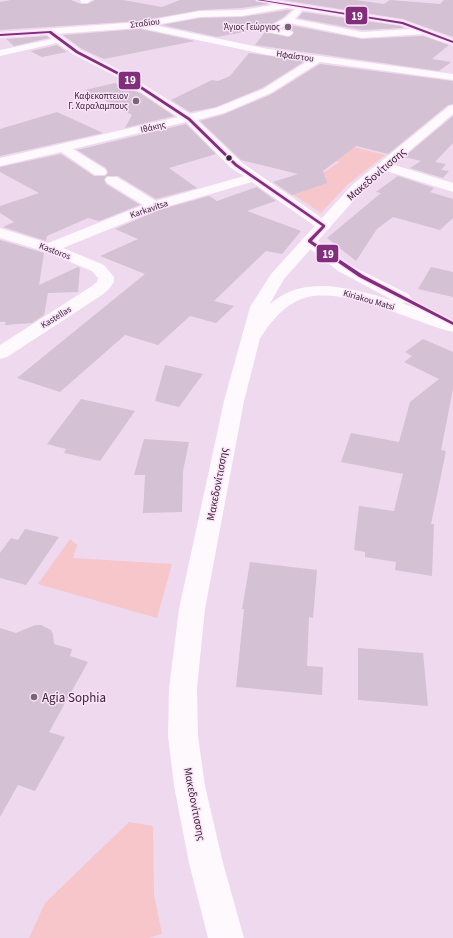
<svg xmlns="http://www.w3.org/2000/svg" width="453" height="938" font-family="'Source Sans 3',sans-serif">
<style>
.green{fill:#f6c6ca}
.building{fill:#d4c1d3}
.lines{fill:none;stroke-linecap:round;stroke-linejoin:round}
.minor{fill:#fdf9fc;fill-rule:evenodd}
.tertiary{fill:#fdf9fc;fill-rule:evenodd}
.secondary{fill:#fdf9fc;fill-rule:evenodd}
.bus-1-casing{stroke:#fce3fa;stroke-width:3}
.bus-1{fill:#832d7d;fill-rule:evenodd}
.poi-dot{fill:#776576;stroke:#fce3fa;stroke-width:1.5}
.bus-dot{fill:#362635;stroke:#fce3fa;stroke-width:1.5}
.labels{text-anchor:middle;stroke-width:3;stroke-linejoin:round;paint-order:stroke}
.far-street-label{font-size:9px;fill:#362635;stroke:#fce3fa}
.far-poi-label{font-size:9px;fill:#362635;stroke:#fce3fa;text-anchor:end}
.street-label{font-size:11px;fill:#362635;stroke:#fce3fa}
.near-poi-label{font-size:13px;fill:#362635;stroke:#fce3fa;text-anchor:start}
.line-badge{stroke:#fce3fa;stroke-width:1.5}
.badge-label{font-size:11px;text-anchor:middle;font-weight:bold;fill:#fff}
</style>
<rect width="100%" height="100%" fill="#efd9ee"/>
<path class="green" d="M338 143 385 155 347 185 321 213 292 194 339 162 316 157Z
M70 539 77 545 73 558 172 564 157 618 38 584Z
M129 822 153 826 154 894 162 934 148 938H29L45 903Z"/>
<path class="building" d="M11 0H71L81 4H88L95 0H123L162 7 180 0H270L268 4 242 8 200 10 139 21 0 30V2Z
M283 0H356L384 4 390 0 440 4 444 0H453V37L403 19Z
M287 10H291L284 17 265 28 217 37 162 25 200 18 242 17Z
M303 12 401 26 404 28 362 30 298 18Z
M289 25 362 39 423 36 449 45 432 59 451 62 439 71 255 45 265 32 288 37 291 36 294 32 291 30 283 28Z
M140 29 195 41 104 59 82 49 63 35Z
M47 36 49 38 14 46 6 39Z
M57 45 67 52 42 57 30 51 22 53Z
M249 53 305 61 262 88 216 107 190 112 171 100 212 80 218 81 230 76Z
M320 64 453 81V104L448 105 388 154 356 146 323 171 327 183 292 195 273 182 298 174 241 160 200 121 225 114 272 94Z
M115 83 140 93 174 116 125 128 132 115 85 90Z
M57 112 103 133 0 156V129Z
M453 116V143L435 162 446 164 441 170 449 171 443 178 410 168 421 161 404 157Z
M186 124 216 154 169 168 197 188 156 199 118 176H107L104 179 106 184 140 205 99 221 88 218 47 236 46 241 3 227 14 222 0 213V206L39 193 0 172V167L61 154 94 176H105L108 173 106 168 77 150Z
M398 176 434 188 430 192 453 199V218L440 230 393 217 377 229 356 261 327 238 381 193 376 192Z
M257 187 276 201 247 211 301 231 282 254 266 251 214 301 234 306 216 323 190 316 158 345 125 335 60 392 17 378 145 274 100 256 138 239 115 229 159 210 209 196 217 201Z
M0 240 44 253 39 285 78 267 80 268 78 292 48 293 44 315 32 323 5 325 6 322H0Z
M431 267 453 272V297L418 289Z
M423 339 453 352V389L441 450 446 451 431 524H434L432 576 395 570 396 562 365 557V552L354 550 359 506 394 511 403 474 341 462 351 433 399 442 410 402 439 379 404 362 412 356 405 352Z
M165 365 203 374 179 407 155 401Z
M81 399 135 411 100 461 64 453 66 449 47 444Z
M144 439 189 442 183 471 182 512 143 513 145 475H134Z
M25 529 59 537 26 585 0 578V553L11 538 18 540Z
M250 562 317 570 313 618 309 617 307 666 323 667 322 695 236 687 244 609H242Z
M35 625H41L51 630 53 634 54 644 72 649 70 656 88 662 49 732 65 737 35 791 18 785 0 817V628L16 633Z
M358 648 423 653 428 706 358 700Z"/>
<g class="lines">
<path class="minor" d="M80 0H92L87 3H81Z
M298 8 302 11 295 19 362 32 426 28 431 31 426 34 362 38 289 23 279 29 291 31 293 33 291 35 288 36 267 32 265 30 267 28 285 18 295 9Z
M139 22 268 49 453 74V80L320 62 271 93 224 113 197 120 241 162 329 223 331 226 329 229 324 230 319 229 252 182 159 209 63 248 104 265 114 277V282L109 289 102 295 7 357 0 359V345L92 286 97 282 98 278 92 271 43 251 0 238V228L48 243 143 205 107 183 105 180 107 177H117L156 201 244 176 231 168 186 122 73 149 105 169 107 172 105 175H95L61 152 0 166V158L178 117 121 79 73 54 57 43 0 56V50L52 39 45 32 47 30H53L81 50 129 75 190 114 216 108 263 89 309 60 268 55 136 27 134 25Z
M385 162 453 183V192L380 169 378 166 380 163Z"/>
<path class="tertiary" d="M309 236 314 238 350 265 408 294 411 298 408 302 402 303 453 321V332C411 322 351 288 308 297 290 301 278 314 267 328 264 332 261 338 258 340 254 342 250 341 246 340L243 336C252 322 264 307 278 298 311 275 359 290 394 301L338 271 304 244 301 241 304 238Z"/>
<path class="secondary" d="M273 0 403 20 453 39V45L437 40 401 25 287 8 242 16 200 17 139 28 0 38V32L139 22 200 11 242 10 272 5 269 3Z
M453 105V114L362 191 284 279 268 307 244 401 205 609 197 688 198 736 205 786 223 863 244 938H208L189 863 174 786 168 736 169 688 179 609 224 401 250 307 271 274 352 185 449 106Z"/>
<g class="bus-1-casing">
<path id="bus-1" d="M257 0H262L403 22 453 41V43L402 24Z
M51 31 78 51 126 76 190 118 237 164 325 225V227L312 241 363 275 453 322V325L359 277 308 242V240L322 226 235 166 188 120 124 78 76 53 49 33 0 36V34Z"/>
</g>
<use href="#bus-1" class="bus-1"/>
</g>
<g class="poi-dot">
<circle cx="288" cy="27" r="4"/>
<circle cx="136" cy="101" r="4"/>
<circle cx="34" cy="697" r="4"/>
</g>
<circle class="bus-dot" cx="229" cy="158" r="3.5"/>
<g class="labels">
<g class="far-street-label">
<text transform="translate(145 23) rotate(-7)" y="3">Σταδίου</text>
<text transform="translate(295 56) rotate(8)" y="3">Ηφαίστου</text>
<text transform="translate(153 127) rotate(-13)" y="3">Ιθάκης</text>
<text transform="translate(149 209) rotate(-19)" y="3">Karkavitsa</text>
<text transform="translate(55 251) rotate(21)" y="3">Kastoros</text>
<text transform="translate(369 300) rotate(16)" y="3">Kiriakou Matsi</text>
<text transform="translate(56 317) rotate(-32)" y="3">Kastellas</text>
</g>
<g class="far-poi-label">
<text x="280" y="30">Άγιος Γεώργιος</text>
<text x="128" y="99">Καφεκοπτειον<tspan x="128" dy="10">Γ. Χαραλαμπους</tspan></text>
</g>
<g class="street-label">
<text transform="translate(376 174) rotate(-41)" y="4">Μακεδονίτισσης</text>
<text transform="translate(217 484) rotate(-79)" y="4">Μακεδονίτισσης</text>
<text transform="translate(195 804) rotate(79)" y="4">Μακεδονίτισσης</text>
</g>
<g class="near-poi-label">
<text x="42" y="702">Agia Sophia</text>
</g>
</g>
<g class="line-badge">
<rect x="345" y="6" width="23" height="19" rx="4" fill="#832d7d"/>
<rect x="118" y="71" width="23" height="19" rx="4" fill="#832d7d"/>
<rect x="316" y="244" width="23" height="19" rx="4" fill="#832d7d"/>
</g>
<g class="badge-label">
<text x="357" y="20">19</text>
<text x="130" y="84">19</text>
<text x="328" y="258">19</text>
</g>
</svg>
